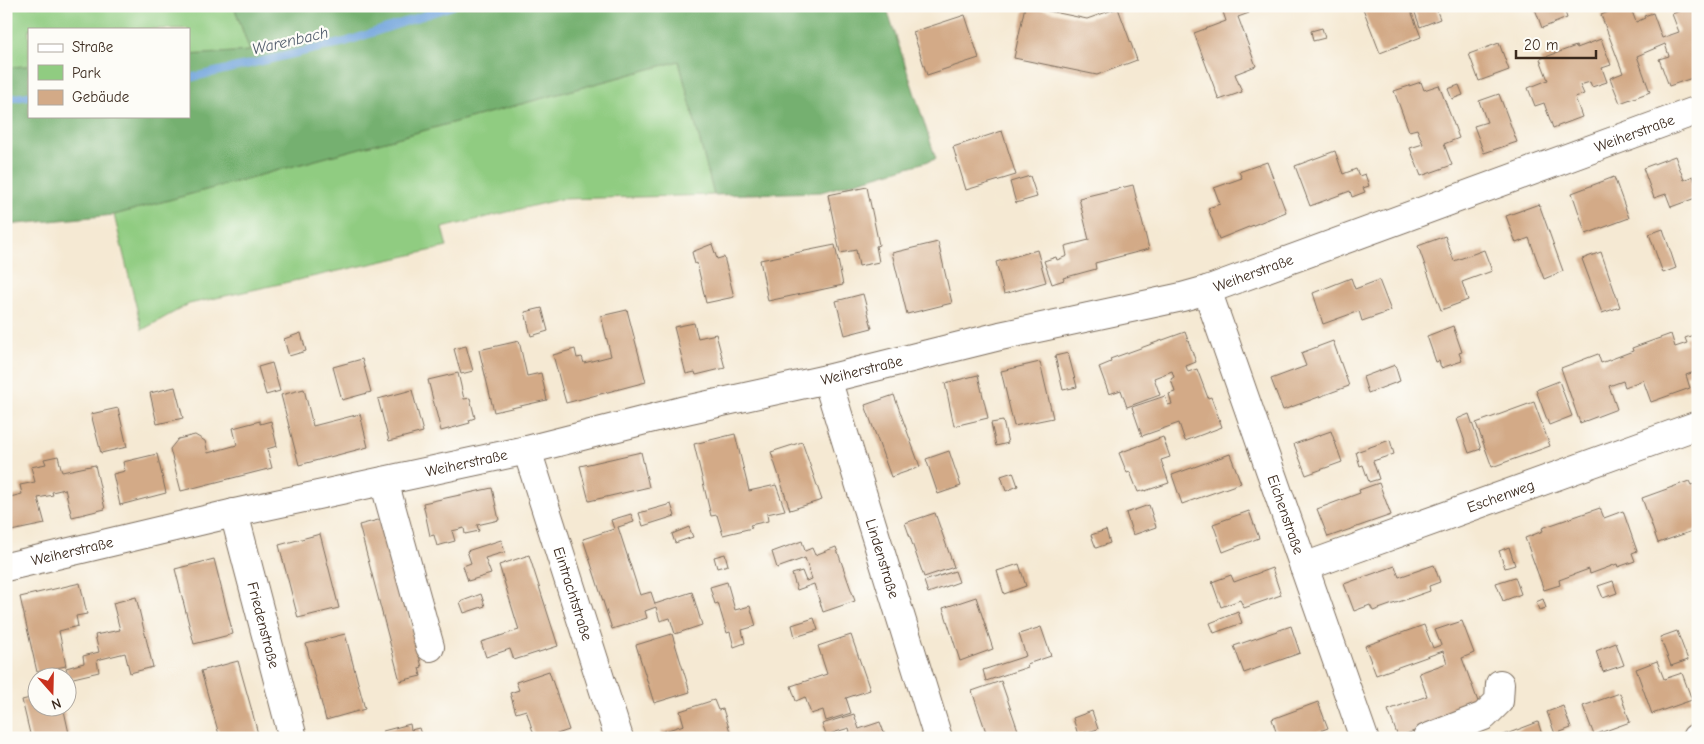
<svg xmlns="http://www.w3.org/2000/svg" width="1704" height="744" font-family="'Comic Neue',sans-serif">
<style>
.green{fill:#90cc81;stroke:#667b50}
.forest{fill:#74b06f;stroke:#586d46}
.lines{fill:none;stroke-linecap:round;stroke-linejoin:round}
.stream{stroke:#6ea3db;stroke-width:8}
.building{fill:#d3aa87}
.minor-casing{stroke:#7c6d5d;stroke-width:30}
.minor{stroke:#fff;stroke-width:28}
.labels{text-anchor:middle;stroke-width:4.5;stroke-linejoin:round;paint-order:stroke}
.street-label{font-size:15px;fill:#3b2a1e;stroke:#fdfcf7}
.water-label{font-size:16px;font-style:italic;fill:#4f5a6a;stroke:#fdfcf7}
</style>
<rect width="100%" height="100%" fill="#fdfcf7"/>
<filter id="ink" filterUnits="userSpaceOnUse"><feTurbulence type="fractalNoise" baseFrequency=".02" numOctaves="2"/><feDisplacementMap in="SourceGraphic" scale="10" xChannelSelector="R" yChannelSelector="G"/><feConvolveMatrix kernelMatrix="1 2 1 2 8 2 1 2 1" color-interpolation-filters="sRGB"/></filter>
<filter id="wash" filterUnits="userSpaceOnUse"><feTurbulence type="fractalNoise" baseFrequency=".0096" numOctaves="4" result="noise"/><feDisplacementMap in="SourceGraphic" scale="20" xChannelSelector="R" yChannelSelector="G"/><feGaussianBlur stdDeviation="1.12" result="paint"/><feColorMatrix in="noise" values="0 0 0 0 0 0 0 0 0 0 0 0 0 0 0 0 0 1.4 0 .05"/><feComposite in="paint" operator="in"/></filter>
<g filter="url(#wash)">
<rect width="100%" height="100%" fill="#f5e9d3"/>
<path class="green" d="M6 6H234L250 51 189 55V29H29V66L6 67Z
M679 61 714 195 561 199 442 228 447 247 189 304 142 330 114 215Z"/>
<path class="forest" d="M234 6H886L936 159 821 192 714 195 679 61 114 215 6 225V67L29 66V116H189V55L250 51Z"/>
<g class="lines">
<path class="stream" d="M189 78 345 42 452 6
M6 99 29 96"/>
</g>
<g id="blocks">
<path class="building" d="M1025 6 1087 19 1118 8 1137 60 1097 75 1014 58Z
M1221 6H1246L1249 13 1238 17 1256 66 1235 74 1242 92 1219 100 1194 33 1226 21Z
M1362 6H1409L1421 37 1380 53Z
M1423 6H1435L1440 19 1420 27 1414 10Z
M1534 6H1563L1567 18 1542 28Z
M1623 6H1630L1636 22 1645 18 1644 16 1653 13 1662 38 1679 32 1672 14 1692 6H1698V76L1669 86 1659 59 1669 56 1665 44 1637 56 1650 92 1620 103 1610 78 1623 73 1601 15Z
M965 15 979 58 927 75 913 32Z
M1322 28 1325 38 1313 41 1311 31Z
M1601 39 1611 65 1602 68 1607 82 1592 87 1590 82 1580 85 1584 94 1575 97 1582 117 1553 128 1544 103 1535 106 1528 88 1548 80 1540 59 1576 46 1577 48Z
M1499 43 1509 70 1479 81 1469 54Z
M1421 82 1424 90 1439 85 1459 138 1444 144 1452 165 1421 176 1410 148 1423 144 1417 129 1409 131 1394 91Z
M1459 85 1463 95 1452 99 1448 89Z
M1499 94 1517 142 1484 153 1474 126 1487 122 1479 101Z
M1002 131 1016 175 966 190 953 147Z
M1335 151 1343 174 1356 169 1359 176 1365 174 1369 186 1363 188 1365 192 1352 197 1350 191 1310 206 1295 166Z
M1675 156 1684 180 1693 176 1698 190V197L1671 207 1666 194 1654 198 1643 168Z
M1267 162 1286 212 1219 239 1208 208 1220 204 1214 188 1242 178 1239 172Z
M1030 176 1037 197 1016 203 1010 182Z
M1614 177 1629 218 1586 234 1572 193Z
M1133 185 1149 249 1095 263 1096 269 1063 278 1064 280 1052 284 1044 261 1056 257 1057 260 1067 256 1065 246 1089 240 1079 198Z
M867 187 879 245 876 246 879 262 859 266 856 250 840 253 828 195Z
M1539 204 1563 271 1544 279 1529 238 1516 243 1506 216Z
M1663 229 1676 268 1663 273 1649 234Z
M1445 236 1454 261 1484 250 1492 271 1462 282 1468 300 1441 310 1418 246Z
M938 242 952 303 907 314 892 253Z
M712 244 717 259 724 257 734 297 706 303 697 263 695 264 692 252Z
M835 245 843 285 768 301 760 260Z
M1037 250 1046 282 1004 294 996 262Z
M1601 252 1620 307 1602 313 1582 259Z
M1351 278 1355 289 1379 280 1391 311 1362 321 1359 311 1323 324 1313 293Z
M863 294 872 328 845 335 836 301Z
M542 308 548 331 531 336 525 312Z
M627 310 646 382 566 403 553 355 575 349 577 358 582 357 584 363 611 356 601 316Z
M694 323 698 338 716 334 725 368 696 375 695 372 686 374 674 327Z
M1453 326 1462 352 1459 353 1462 361 1441 368 1439 361 1436 362 1427 336Z
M1185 332 1196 362 1186 366 1188 372 1197 369 1208 398 1211 397 1222 427 1185 441 1179 423 1142 436 1132 407 1165 396 1168 405 1172 404 1169 394 1175 392 1171 379 1174 377 1172 371 1154 378 1160 395 1127 407 1121 390 1109 394 1099 367 1111 362 1110 359Z
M301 333 306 351 289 356 284 339Z
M1671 334 1675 347 1687 343 1685 338 1696 334 1698 339V364L1695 365 1697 371 1686 375 1690 388 1651 402 1643 380 1625 387 1623 381 1609 386 1617 409 1580 423 1561 368 1598 354 1601 363 1633 351 1632 348Z
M519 341 527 376 541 373 547 400 494 412 479 350Z
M1333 341 1349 386 1283 410 1271 379 1306 366 1301 353Z
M466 346 473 371 461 374 454 349Z
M1068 353 1077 387 1063 390 1055 356Z
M362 359 371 392 342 400 333 367Z
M1040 362 1053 418 1014 426 1001 371Z
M272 363 280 391 266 395 258 367Z
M1395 365 1400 381 1368 393 1363 377Z
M458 373 464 399 470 398 475 418 469 420 470 423 441 431 428 380Z
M978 375 988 418 954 426 945 383Z
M1559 381 1572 416 1549 425 1536 390Z
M175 387 183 418 157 424 150 393Z
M304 389 313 426 360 414 368 447 299 465 281 395Z
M412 390 423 432 389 441 378 399Z
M894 395 920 467 891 477 865 405Z
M1534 402 1550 446 1492 467 1476 423Z
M118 408 127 447 101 453 91 414Z
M1469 414 1481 449 1469 453 1457 419Z
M260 421V424L271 421 277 446 267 449 272 468 181 491 170 449 178 439 195 435 205 441 208 453 237 445 233 428Z
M1003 421 1008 443 996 446 991 423Z
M1331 431 1342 462 1306 475 1294 444Z
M735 434 749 491 776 485 785 510 767 514 768 521 750 525 752 528 723 535 717 515 711 516 694 444Z
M1163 437 1170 457 1161 460 1169 483 1145 491V490L1138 492 1130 472 1127 473 1119 453Z
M1390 440 1394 454 1373 461 1379 479 1369 482 1363 465 1360 466 1356 452Z
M802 442 822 500 790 510 771 452Z
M949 451 961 486 938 494 926 459Z
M641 452 649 487 589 501 580 466Z
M157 454 166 493 120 505 113 474 125 471 123 462Z
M1230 454 1241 483 1182 504 1172 475Z
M58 456 62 472 95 465 105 509 72 517 65 489 52 492 53 495 38 498 45 524 6 532V491L9 490 10 497 22 494 20 485 35 482 31 467 46 464 44 459Z
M1013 472 1018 486 1006 491 1001 476Z
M1689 481 1691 485 1698 483V529L1658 543 1642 498Z
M1379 483 1391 515 1328 537 1317 509 1360 493 1359 490Z
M492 488 499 520 477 525 479 531 465 534 464 528 452 531 455 541 437 546 434 535 430 536 423 503Z
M671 504 675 516 643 526 639 513Z
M1149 505 1156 527 1133 535 1126 513Z
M1600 508 1604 518 1623 511 1637 551 1632 553 1635 561 1618 567 1617 564 1590 574 1589 569 1559 580 1560 585 1544 590 1525 538 1543 531 1542 528Z
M1249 511 1259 538 1223 552 1213 524Z
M935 513 954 567 924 577 905 523Z
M631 514 634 522 618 527 640 595 651 592 655 604 692 592 702 625 675 634 670 618 660 621 656 607 645 611 647 618 612 629 583 539 614 529 611 520Z
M382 519 422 667 419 668 421 676 400 681 359 525Z
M689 527 693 537 675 543 672 534Z
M1106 530 1110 543 1096 548 1091 535Z
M320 534 339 608 298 618 279 545Z
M501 540 505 552 485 558 491 574 468 581 463 566 471 563 467 551Z
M802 541 805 551 812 548 815 555 836 547 855 601 823 612 814 584 797 590 792 574 802 571 806 581 812 579 805 558 777 568 772 552Z
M1509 547 1515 565 1505 568 1499 551Z
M725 554 728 565 717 568 714 557Z
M529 555 558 646 514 660 510 649 486 657 481 642 519 630 499 565Z
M214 559 233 634 194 644 175 569Z
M1019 564 1026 586 1004 594 997 571Z
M1434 565 1440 582 1429 586 1430 591 1373 611 1370 605 1354 611 1344 584 1395 566 1399 577Z
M1272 568 1281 595 1244 608 1240 600 1221 607 1212 582 1231 575 1234 582Z
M955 571 959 582 928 593 924 581Z
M1515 577 1521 594 1503 601 1496 583Z
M1613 581 1617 593 1603 598 1598 586Z
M727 582 735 610 750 606 756 626 742 630 745 643 734 647 730 632 727 633 718 603 715 604 710 587Z
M80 583 87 614 76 616 78 626 59 631 66 666 37 672 20 597Z
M481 594 485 606 464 613 460 602Z
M136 597 153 667 130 673 125 653 97 660 99 672 69 679 66 668 84 663 83 656 99 652 95 635 120 630 113 603Z
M976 597 993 649 960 661 943 608Z
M1543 599 1546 608 1539 610 1536 602Z
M1238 612 1242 623 1214 633 1210 623Z
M814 618 818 630 795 637 792 625Z
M1462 621 1474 653 1462 658 1480 707 1398 737 1388 710 1427 696 1419 673 1447 663 1443 651 1376 675 1365 646 1424 625 1433 648 1441 645 1435 630Z
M1291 626 1300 653 1244 673 1234 646Z
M1041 627 1051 656 1027 664 1028 667 986 681 983 670 1026 656 1019 634Z
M1677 631 1688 660 1671 666 1660 637Z
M345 634 365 709 326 720 306 644Z
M672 634 690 692 654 703 636 645Z
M851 635 870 690 846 698 851 713 826 721 823 710 811 714 805 697 796 701 791 686 827 674 818 646Z
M1616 643 1624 665 1603 672 1596 651Z
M238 661 252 711 259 738H220L201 671Z
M1657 661 1664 679 1682 673 1692 700 1652 714 1636 669Z
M549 671 569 730 545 738H535L526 710 516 713 510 693 519 690 516 682Z
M1001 681 1020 736 1014 738H988L972 691Z
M1620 693 1630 722 1594 735 1583 706Z
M38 696V706H63L70 738H31L22 700Z
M714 700 718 710 723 709 732 738H663L661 732 684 725 680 711Z
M1318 702 1328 728 1301 738H1278L1272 719Z
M1563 706 1571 728 1555 734 1547 712Z
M1092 711 1098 729 1078 735 1073 718Z
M854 714 859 729 880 722 886 738H849L847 733 850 732 849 728 826 735 822 724Z
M1538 722 1543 738H1496Z
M410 724 411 730 419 728 422 738H384L383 731Z"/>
</g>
</g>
<g filter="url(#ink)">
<use href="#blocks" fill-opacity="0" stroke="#7c6d5d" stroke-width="1"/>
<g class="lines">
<g class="minor-casing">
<g id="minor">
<path id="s1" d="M1207 290 1364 738"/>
<path id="s2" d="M827 379 938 738"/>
<path id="s3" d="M527 450 619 738"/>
<path d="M384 481 430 647"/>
<path id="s4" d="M234 513 293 738"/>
<path id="s5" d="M6 567 234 513 527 450 681 411 827 379 1000 336 1182 297 1207 290 1698 110"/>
<path id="s6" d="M1304 567 1698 425"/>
<path d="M1427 738 1484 716 1499 701 1500 684"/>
<path d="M1696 738 1698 737"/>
</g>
</g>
<use href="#minor" class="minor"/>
</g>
</g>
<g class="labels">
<g class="street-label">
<text dy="5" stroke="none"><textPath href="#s5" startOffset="1688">Weiherstraße</textPath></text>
<text dy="5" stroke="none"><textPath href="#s5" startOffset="1282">Weiherstraße</textPath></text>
<text dy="5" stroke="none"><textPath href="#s5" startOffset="878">Weiherstraße</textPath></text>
<text dy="5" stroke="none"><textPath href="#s5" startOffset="472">Weiherstraße</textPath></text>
<text dy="5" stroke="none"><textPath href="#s6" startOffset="209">Eschenweg</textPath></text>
<text dy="5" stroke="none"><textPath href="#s1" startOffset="238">Eichenstraße</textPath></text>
<text dy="5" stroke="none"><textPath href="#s5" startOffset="68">Weiherstraße</textPath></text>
<text dy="5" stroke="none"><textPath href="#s2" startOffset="188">Lindenstraße</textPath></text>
<text dy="5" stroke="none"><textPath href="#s3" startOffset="151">Eintrachtstraße</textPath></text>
<text dy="5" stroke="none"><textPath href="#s4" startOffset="116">Friedenstraße</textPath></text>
</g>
<g class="water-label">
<text transform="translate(290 40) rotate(-13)" y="6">Warenbach</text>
</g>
</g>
<rect width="1704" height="744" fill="none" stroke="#fdfcf7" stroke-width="25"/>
<rect x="28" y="28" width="162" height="90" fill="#fdfcf7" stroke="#afa8a0"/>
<rect x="38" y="44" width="25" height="8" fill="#ffffff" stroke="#afa8a0"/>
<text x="72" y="52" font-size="15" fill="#3b2a1e">Straße</text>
<rect x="38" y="65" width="25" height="15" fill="#90cc81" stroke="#afa8a0"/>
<text x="72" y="78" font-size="15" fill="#3b2a1e">Park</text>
<rect x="38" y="90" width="25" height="15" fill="#d3aa87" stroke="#afa8a0"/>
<text x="72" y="102" font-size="15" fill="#3b2a1e">Gebäude</text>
<g transform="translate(52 692) rotate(160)"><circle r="24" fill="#fdfcf7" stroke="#afa8a0"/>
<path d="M0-4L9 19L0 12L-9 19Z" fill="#c8321e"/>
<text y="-8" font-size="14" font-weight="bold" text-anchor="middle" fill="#3b2a1e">N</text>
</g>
<path d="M1516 50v8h80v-8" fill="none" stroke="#3b2a1e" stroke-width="2.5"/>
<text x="1524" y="50" font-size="15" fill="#3b2a1e" stroke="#fdfcf7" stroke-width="4" paint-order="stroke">20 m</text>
</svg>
